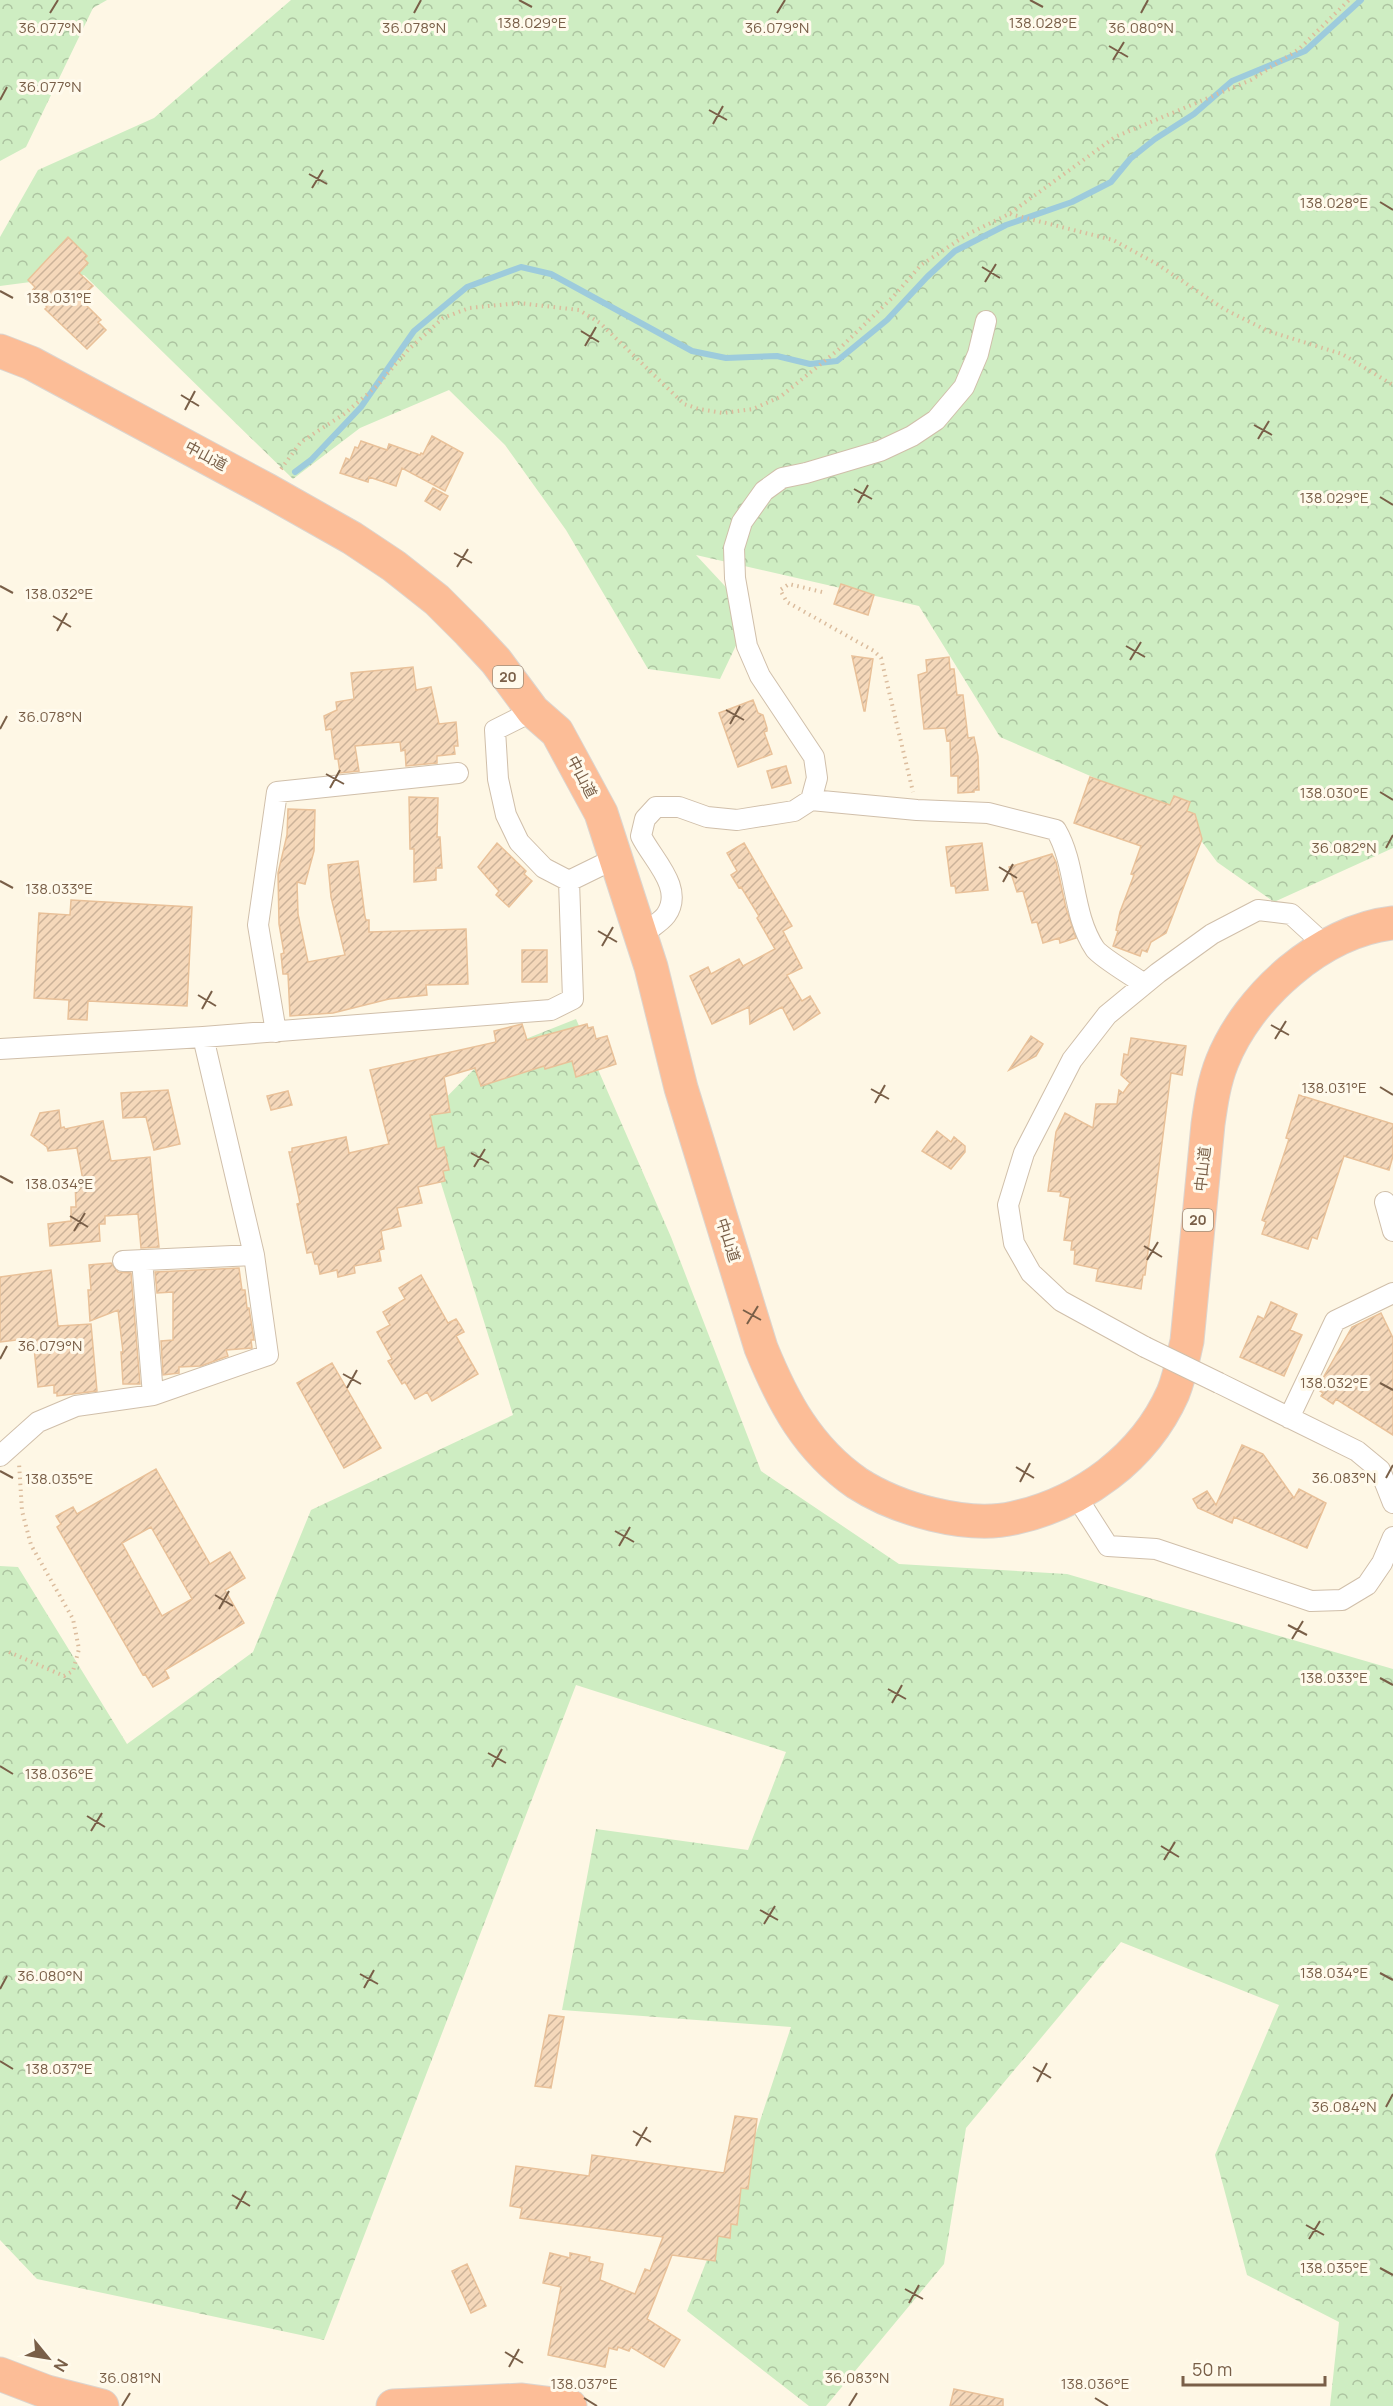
<svg xmlns="http://www.w3.org/2000/svg" width="1393" height="2406" font-family="Manrope,'Noto Sans JP',sans-serif">
<style>
.forest{fill:url(#forest-crowns)}
.lines{fill:none;stroke-linecap:round;stroke-linejoin:round}
.stream{stroke:#9dcbdc;stroke-width:6}
.building{fill:url(#building-hatch);stroke:#e9c199;stroke-width:1.5;fill-rule:evenodd}
.street-casing{stroke:#d0bfaa;stroke-width:22}
.highway-casing{stroke:#dcd5cf;stroke-width:35}
.path{stroke:#dbbc9d;stroke-width:4;stroke-dasharray:1.5 4.5;stroke-linecap:butt}
.street{stroke:#fff;stroke-width:20}
.highway{stroke:#fcbd97;stroke-width:33}
.street-bridge-casing{stroke:#d0bfaa;stroke-width:22;stroke-linecap:butt}
.street-bridge{stroke:#fff;stroke-width:20}
.ticks{fill:none;stroke:#795f48;stroke-width:2}
.labels{text-anchor:middle;stroke-width:6;stroke-linejoin:round;paint-order:stroke}
.shield{fill:#fffaec;stroke:#a18e79;stroke-width:1.5}
.shield-label{font-size:14px;font-weight:bold;fill:#795f48}
.street-label{font-size:15px;fill:#795f48;stroke:#fffaec}
.ticks-label{font-size:15px;text-anchor:middle;fill:#795f48;stroke:#fffaec;stroke-width:6;stroke-linejoin:round;paint-order:stroke}
</style>
<defs>
<pattern id="forest-crowns" width="20" height="18" patternUnits="userSpaceOnUse" patternTransform="scale(1.5)"><rect width="20" height="18" fill="#ceedc2"/><path d="M2 6a3 3 0 1 1 6 0M12 15a3 3 0 1 1 6 0" fill="none" stroke="#acc3a0"/></pattern>
<pattern id="building-hatch" width="6" height="6" patternUnits="userSpaceOnUse" patternTransform="scale(1.5)"><rect width="6" height="6" fill="#f5d8ba"/><path d="M-1 1l2-2M0 6l6-6M5 7l2-2" fill="none" stroke="#cbb299"/></pattern>
</defs>
<rect width="100%" height="100%" fill="#fef7e5"/>
<path class="forest" d="M0 0H107L93 8 26 147 0 161Z
M291 0H1393V848L1274 902 1217 862 1183 816 1000 737 919 606 696 555 751 614 720 679 648 669 566 530 505 445 449 390 360 428 293 479 84 275 0 286V237L38 170 154 118Z
M576 1019 671 1237 761 1471 899 1564 1067 1574 1393 1669V2406H1330L1339 2322 1247 2275 1215 2155 1279 2005 1121 1942 966 2128 944 2264 826 2406H809L687 2311 753 2142 791 2027 562 2010 596 1829 748 1850 786 1752 576 1685 324 2340 37 2279 0 2240V1566L18 1567 127 1744 253 1652 311 1510 513 1415 422 1122 490 1053Z"/>
<g class="lines">
<path class="stream" d="M295 472 311 460 361 407 414 331 467 287 521 267 551 274 692 351 726 358 777 356 810 364 837 361 887 320 927 277 955 251 1006 225 1072 202 1111 182 1130 159 1155 139 1194 114 1232 81 1305 51 1361 0"/>
</g>
<path class="building" d="M68 237 87 256 84 259 88 263 79 273 93 286 82 296 85 299 83 302 101 320 98 322 106 330 87 349 45 309 47 307 31 292 35 287 28 280Z
M432 436 463 453 445 491 402 468 396 486 369 477 368 482 340 473 346 458 350 460 355 447 358 448 361 441 387 450 389 444 420 455 421 453 423 454Z
M433 488 448 496 440 510 425 501Z
M841 584 874 595 868 615 834 604Z
M852 656 873 659 865 711H864Z
M949 657 950 669H954L957 695H963L968 738 974 737 978 756 979 790H974V792L958 793V776H951L950 740 947 741 945 728 924 729 918 675 927 672 926 660Z
M413 667 416 690 431 687 439 724 456 722 458 746H454L455 754 437 756V763L406 766 405 750 401 751 400 742 355 746 359 771 340 773 338 759H335L331 729 326 730 324 716 337 710 336 702 354 699 351 673Z
M753 700 758 713 763 715 767 728V731L764 732 772 754 738 767 719 713Z
M786 766 791 783 772 788 767 771Z
M1090 777 1170 805 1174 796 1190 802 1187 811 1195 814 1202 839 1189 873 1166 933 1151 942 1147 952 1142 950 1140 956 1113 946 1118 931 1116 930 1120 912 1134 875 1131 874 1141 846 1074 823Z
M409 797 438 798 437 837H440L442 868H436V880L414 882V849H410Z
M288 809 315 810 314 851 305 884 297 882 298 914 308 962 345 955 331 897 328 865 358 861 365 917 366 920H369V932L466 929 468 984 426 985 427 995 389 999 333 1013 290 1016 288 974H283L281 954 284 953 279 924 278 873 287 835Z
M497 843 526 871 524 874 532 881 509 907 496 895 499 891 478 867Z
M744 843 792 926 783 931 802 968 787 975 802 1001 810 996 820 1013 794 1030 782 1007 750 1024 749 1007 712 1024 690 976 708 967 711 974 739 959 743 966 775 949 757 918 759 916 741 887 739 888 731 875 737 871 727 853Z
M982 843 988 890 956 893 955 886H951L946 847Z
M1052 854 1056 862 1066 908 1076 938 1060 943 1059 938 1043 943 1037 922 1032 923 1023 891 1017 892 1009 867Z
M71 900 192 907 187 1006 88 1001 87 1020 68 1019 69 1000 34 998 39 913 70 915Z
M522 950H547V982H522Z
M522 1024 527 1040 587 1024 588 1028 593 1027 596 1039 607 1036 616 1064 576 1077 572 1061 545 1069 544 1066 481 1086 475 1068 444 1077 450 1112 430 1115 437 1149 444 1147 449 1170 443 1171 445 1181 418 1187 422 1203 397 1208 401 1226 381 1231 384 1249 379 1250 381 1261 354 1266 355 1273 338 1277 337 1270 320 1274 318 1264H315L312 1252 307 1253 297 1204 300 1203 289 1152H292V1148L346 1137 349 1153 389 1144 370 1070 496 1042 494 1031Z
M1031 1036 1043 1044 1036 1056 1009 1070Z
M1131 1038 1186 1046 1182 1075 1171 1073 1145 1275H1143L1141 1289 1096 1281 1098 1269 1074 1264 1075 1250H1071L1072 1241 1064 1240 1070 1198 1060 1196 1061 1192 1048 1191 1056 1132 1065 1113 1093 1128 1096 1104H1117L1119 1090 1123 1093 1130 1083 1121 1075 1124 1054 1128 1055Z
M168 1090 180 1144 154 1150 146 1117 123 1118 121 1093Z
M288 1091 292 1105 271 1110 267 1096Z
M1299 1095 1393 1124V1156L1389 1170 1344 1156 1317 1239 1312 1237 1308 1249 1262 1234 1266 1222 1262 1220 1289 1139 1286 1138Z
M59 1110 61 1128 64 1127 65 1129 103 1121 111 1161 150 1157 159 1247 141 1248 138 1214 105 1216V1224H99L100 1241 50 1246 48 1224 71 1221V1207H76L75 1181 83 1180 77 1148 48 1151 47 1147 31 1135 40 1113Z
M937 1131 951 1142 954 1137 965 1146V1152L951 1169 922 1151Z
M111 1263 118 1272 131 1273 140 1384H123L121 1352H123L118 1310 90 1321 88 1290H91L89 1265Z
M239 1268 242 1290H245L247 1308H249L254 1340H251L252 1348 226 1350 228 1356 201 1366 179 1367V1373L163 1375 161 1341 173 1340V1292L157 1293 155 1272Z
M51 1270 58 1326 91 1324 97 1391 57 1396V1393H54V1385L38 1387 33 1338 0 1342V1277Z
M421 1275 448 1323 456 1319 460 1325 464 1332 456 1336 478 1374 432 1401 427 1392 415 1399 405 1382 402 1384 388 1361 392 1359 377 1332 390 1325 383 1312 405 1299 399 1288Z
M1271 1302 1297 1314 1290 1330 1302 1335 1284 1376 1240 1357 1258 1316 1264 1319Z
M1381 1313 1393 1338V1435L1336 1399 1333 1404 1321 1396 1323 1393 1320 1391 1327 1381 1323 1378 1352 1327Z
M332 1363 381 1448 344 1468 297 1383Z
M1242 1445 1263 1454 1294 1498 1299 1489 1326 1503 1307 1548 1234 1517 1232 1523 1198 1508 1193 1499 1207 1491 1216 1505Z
M156 1469 210 1564 230 1552 245 1578 225 1590 244 1623 165 1670 169 1678 153 1687 145 1674 143 1675 57 1527 61 1524 56 1516 73 1507 77 1514ZM151 1527 192 1599 162 1616 122 1543Z
M549 2015 564 2017 551 2088 535 2086Z
M735 2116 757 2119 748 2189 741 2188 737 2225 731 2224 730 2238 718 2236 715 2261 672 2255 647 2319 680 2340 664 2367 631 2347 629 2351 618 2347 617 2350 609 2348 605 2367 548 2355 561 2287 543 2283 550 2253 570 2258V2253L590 2257 589 2261 603 2264 600 2280 635 2294 645 2269 650 2271 663 2237 520 2218 522 2208 510 2206 516 2166 589 2176 592 2155 724 2173Z
M467 2264 486 2306 471 2313 452 2271Z
M954 2389 1003 2399V2406H950Z"/>
<g class="lines">
<g class="street-casing">
<path id="street" d="M533 711 495 730 498 779 506 815 519 842 544 868 569 881
M811 800 917 810 988 813 1056 830C1077 866 1071 913 1095 949 1102 958 1133 976 1144 984
M641 936C648 929 660 923 666 915 685 888 652 859 641 836L645 819 656 807H679L707 817 737 820 794 811 811 800 817 778 814 757 760 676 747 646 735 578 734 548 742 522 764 491 782 478 806 473 880 451 912 436 936 420 964 387 978 354 986 321
M276 1032 258 925 277 792 458 773
M0 1049 203 1037 551 1010 573 999 569 881 616 858
M1385 1202 1393 1231
M142 1260 153 1395
M123 1261 254 1255
M1145 1347 1061 1301 1031 1273 1014 1243 1008 1205 1024 1153 1072 1060 1107 1015 1158 973 1212 934 1258 910 1291 914 1326 946
M1219 1383 1357 1451 1380 1470 1393 1503
M1289 1418 1335 1321 1393 1293
M0 1456 38 1422 76 1406 153 1395 268 1355 254 1255 203 1037
M1076 1496 1108 1546 1156 1549 1311 1601 1342 1600 1367 1585 1382 1563 1393 1537"/>
</g>
<g class="highway-casing">
<path id="highway" d="M0 351 31 363 267 490 352 538 394 566 437 600 469 632 496 661 533 711 557 732 601 813 651 967 681 1088 761 1348C783 1402 808 1449 857 1483 897 1509 967 1529 1014 1518 1082 1503 1144 1458 1173 1393 1180 1376 1183 1358 1187 1341L1208 1124C1211 1103 1214 1082 1222 1062 1248 996 1321 931 1393 923
M0 2374 47 2392 102 2406
M393 2406 522 2400 570 2406"/>
</g>
<path class="path" d="M1010 214 1113 240 1157 264 1224 309 1268 331 1342 354 1393 385
M281 469 301 442 344 414 377 386 408 350 443 318 469 308 519 303 579 310 600 323 684 404 699 409 723 413 753 409 780 397 838 350 893 297 921 265 968 234 1009 214 1115 137 1251 80 1299 49 1349 0
M822 592 789 584 780 590 787 602 874 651 881 658 913 792
M9 1652 64 1676 73 1671 79 1649 73 1619 31 1545 22 1511 19 1463"/>
<use href="#street" class="street"/>
<use href="#highway" class="highway"/>
<g class="street-bridge-casing">
<path id="street-bridge" d="M1145 1347 1219 1383"/>
</g>
<use href="#street-bridge" class="street-bridge"/>
</g>
<path class="ticks" d="M519 0 532 7M1030 0 1043 7M50 13 58 0M414 13 421 0M777 13 785 0M1141 13 1148 0M1109 46 1128 57M1113 60 1124 42M0 100 7 87M709 110 727 120M713 124 723 106M309 174 327 184M312 188 323 170M1380 202 1393 210M982 267 1000 278M985 282 996 264M0 291 13 298M581 331 599 342M585 346 596 327M181 395 199 406M185 410 195 391M1254 425 1272 435M1258 439 1269 421M854 489 872 499M1380 497 1393 505M858 503 868 485M454 553 472 563M457 567 468 549M0 586 13 593M53 616 71 627M57 631 67 613M1126 646 1145 657M1130 660 1141 642M726 710 744 720M730 724 740 706M0 729 7 716M326 774 344 784M330 788 340 770M1380 792 1393 800M1386 848 1393 835M999 867 1017 878M0 881 13 888M1003 882 1013 864M598 931 617 942M602 946 613 927M198 995 216 1006M202 1009 212 991M1271 1025 1289 1035M1275 1039 1286 1021M1380 1087 1393 1095M871 1089 889 1099M875 1103 885 1085M471 1153 489 1163M474 1167 485 1149M0 1176 13 1183M70 1216 88 1227M74 1231 85 1213M1144 1246 1162 1257M1147 1260 1158 1242M743 1310 761 1320M747 1324 758 1306M0 1359 7 1346M343 1374 361 1384M1380 1383 1393 1390M347 1388 357 1370M1016 1467 1034 1478M0 1471 13 1478M1386 1478 1393 1465M1020 1482 1030 1463M615 1531 634 1542M619 1546 630 1527M215 1595 233 1606M219 1609 229 1591M1288 1625 1307 1635M1292 1639 1303 1621M1380 1678 1393 1685M888 1689 906 1699M892 1703 902 1685M488 1753 506 1763M0 1766 13 1774M492 1767 502 1749M87 1816 105 1827M91 1831 102 1813M1161 1846 1179 1857M1164 1860 1175 1842M760 1910 778 1920M764 1924 775 1906M1380 1973 1393 1980M360 1974 378 1984M364 1988 374 1970M0 1989 7 1976M0 2061 13 2069M1033 2067 1051 2078M1037 2082 1047 2063M1386 2107 1393 2094M633 2131 651 2142M636 2146 647 2127M232 2195 250 2206M236 2209 246 2191M1306 2225 1324 2235M1309 2239 1320 2221M1380 2268 1393 2275M905 2289 923 2299M909 2303 919 2285M505 2352 523 2363M509 2367 519 2349M584 2398 597 2406M1095 2398 1108 2406M122 2406 130 2393M849 2406 857 2393"/>
<g class="labels">
<g class="shield">
<rect x="493" y="666" width="30" height="22" rx="4.5"/>
<rect x="1183" y="1209" width="30" height="22" rx="4.5"/>
</g>
<g class="shield-label">
<text x="508" y="682">20</text>
<text x="1198" y="1225">20</text>
</g>
<g class="street-label">
<text transform="translate(206 456) rotate(28)" y="5">中山道</text>
<text transform="translate(582 777) rotate(62)" y="5">中山道</text>
<text transform="translate(1203 1169) rotate(-84)" y="5">中山道</text>
<text transform="translate(728 1240) rotate(72)" y="5">中山道</text>
</g>
</g>
<g class="ticks-label">
<text x="1043" y="28">138.028°E</text>
<text x="532" y="28">138.029°E</text>
<text x="50" y="33">36.077°N</text>
<text x="414" y="33">36.078°N</text>
<text x="777" y="33">36.079°N</text>
<text x="1141" y="33">36.080°N</text>
<text x="50" y="92">36.077°N</text>
<text x="1334" y="208">138.028°E</text>
<text x="59" y="303">138.031°E</text>
<text x="1334" y="503">138.029°E</text>
<text x="59" y="599">138.032°E</text>
<text x="50" y="722">36.078°N</text>
<text x="1334" y="798">138.030°E</text>
<text x="1344" y="853">36.082°N</text>
<text x="59" y="894">138.033°E</text>
<text x="1334" y="1093">138.031°E</text>
<text x="59" y="1189">138.034°E</text>
<text x="50" y="1351">36.079°N</text>
<text x="1334" y="1388">138.032°E</text>
<text x="1344" y="1483">36.083°N</text>
<text x="59" y="1484">138.035°E</text>
<text x="1334" y="1683">138.033°E</text>
<text x="59" y="1779">138.036°E</text>
<text x="1334" y="1978">138.034°E</text>
<text x="50" y="1981">36.080°N</text>
<text x="59" y="2074">138.037°E</text>
<text x="1344" y="2112">36.084°N</text>
<text x="1334" y="2273">138.035°E</text>
<text x="130" y="2383">36.081°N</text>
<text x="857" y="2383">36.083°N</text>
<text x="584" y="2389">138.037°E</text>
<text x="1095" y="2389">138.036°E</text>
</g>
<g transform="translate(48 2358) rotate(120)" stroke="#fffaec" stroke-width="4.5" paint-order="stroke">
<path d="M0-4.5L10 22L0 15L-10 22Z" fill="#795f48"/>
<text y="-9" font-size="16" font-weight="bold" text-anchor="middle" fill="#795f48">N</text>
</g>
<path d="M1183 2376v9h142v-9" fill="none" stroke="#795f48" stroke-width="3"/>
<text x="1192" y="2376" font-size="18" fill="#795f48" stroke="#fffaec" stroke-width="4.5" paint-order="stroke">50 m</text>
</svg>
